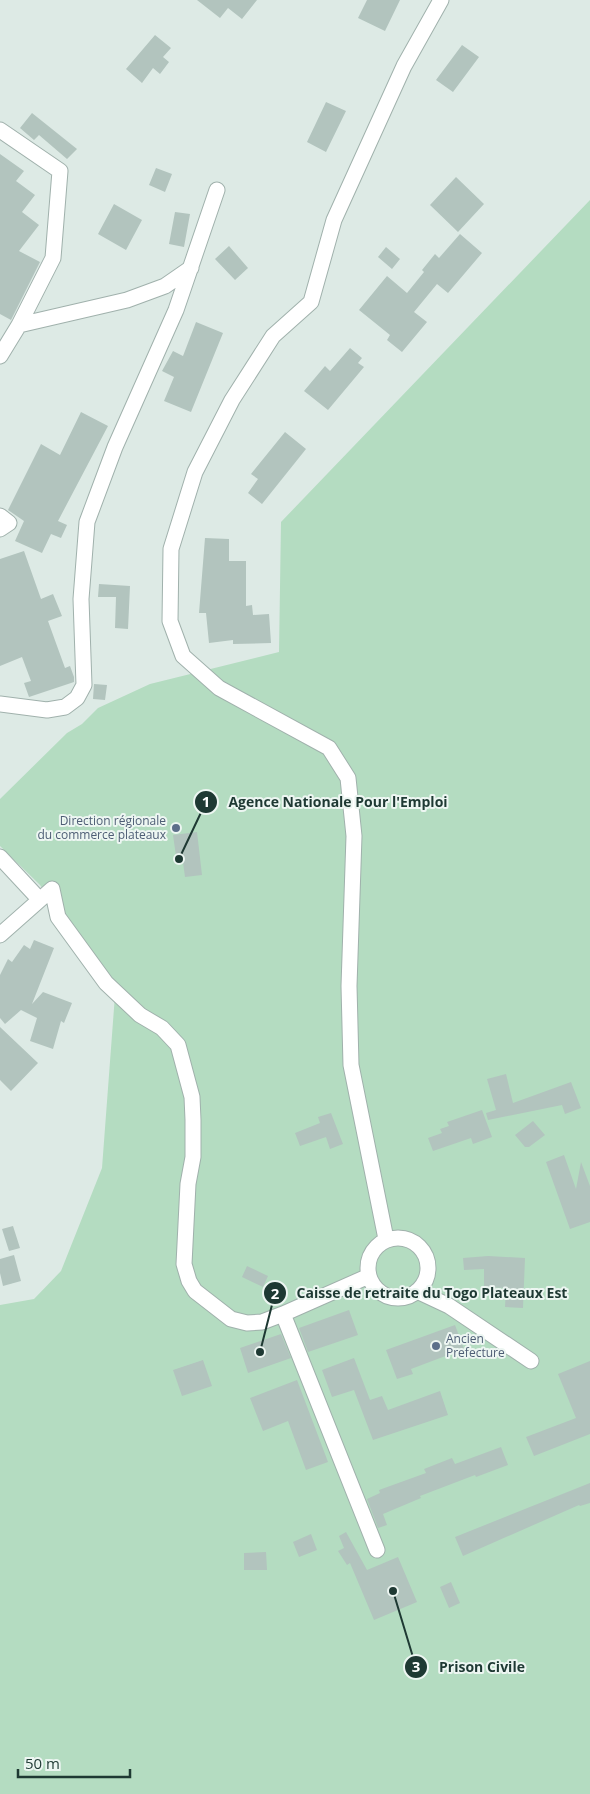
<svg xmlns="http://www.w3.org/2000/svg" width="590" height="1794" font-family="'Open Sans',sans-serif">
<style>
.green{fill:#b4dcc1}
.building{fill:#b2c4be}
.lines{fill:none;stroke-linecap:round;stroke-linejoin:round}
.street-casing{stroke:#a0b1ac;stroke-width:17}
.street{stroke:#fff;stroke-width:15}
.service-dot{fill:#5c6f8a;stroke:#edf6f2;stroke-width:2}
.labels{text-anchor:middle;stroke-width:4;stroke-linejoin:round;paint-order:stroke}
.service-label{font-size:12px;fill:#4e5e75;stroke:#edf6f2;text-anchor:end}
.leader{fill:none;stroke:#1e3933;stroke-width:2}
.callout-dot{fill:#1e3933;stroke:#edf6f2;stroke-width:2}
.mark-label{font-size:15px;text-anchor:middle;font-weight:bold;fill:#fff}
.callout-label{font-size:14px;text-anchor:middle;font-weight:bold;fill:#1e3933;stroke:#edf6f2;stroke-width:4;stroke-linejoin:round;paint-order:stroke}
</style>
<rect width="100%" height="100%" fill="#ddeae5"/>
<path class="green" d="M590 200V1794H0V1305L34 1299 61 1271 102 1168 115 995 89 947 40 885 0 846V799L67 733 82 724 98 708 150 684 279 652 281 522Z"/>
<path class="building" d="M197 0H257L242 19 228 8 220 18Z
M367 0H400L385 31 358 18Z
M155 35 171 48 163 57 169 62 160 74 153 68 142 83 126 69Z
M462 45 479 57 453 92 436 80Z
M326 102 346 111 326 152 307 142Z
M32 113 77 149 67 159 39 135 34 140 20 128Z
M0 154 24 171 16 181 35 195 22 212 39 225 19 251 40 262 11 320 0 314Z
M156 168 172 174 165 192 149 185Z
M456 177 484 204 458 232 430 205Z
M114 204 142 220 126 250 98 234Z
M175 212 190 214 184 247 169 244Z
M460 234 482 253 448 293 437 284 414 312 427 322 402 352 387 340 390 335 359 310 387 276 407 293 424 272 422 270 435 254 439 258Z
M229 246 248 268 235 280 215 259Z
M386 247 400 259 392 269 378 257Z
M196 322 223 333 191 412 164 401 174 377 162 371 173 351 183 356Z
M350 348 362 358 358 363 364 367 328 410 304 391 325 366 330 371Z
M81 412 108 426 58 521 67 525 61 538 51 534 42 553 15 541 24 521 8 510 41 444 60 455Z
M285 432 306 449 262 504 248 493 258 479 251 474Z
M205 538 229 539V561H246V606L252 605 253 615 269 614 271 643 233 644V640L209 643 206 613H199Z
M24 551 41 599 53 594 62 616 48 621 65 668 70 666 74 677V682L29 697 24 683 31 681 22 657 0 666V559Z
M99 584 130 586 128 629 115 628 116 597H98Z
M94 684 107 685 105 700 93 699Z
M197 832 202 875 185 877 182 855 176 856 173 835Z
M34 940 54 948 32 1004 43 992 72 1003 64 1023 61 1021 53 1049 30 1041 37 1018 21 1010 5 1024 0 1018V975L8 959 12 962 24 945 30 949Z
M0 1027 38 1063 11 1091 0 1080Z
M506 1074 513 1103 571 1082 581 1108 565 1114 562 1105 488 1120 486 1113 496 1110 487 1079Z
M482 1110 492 1137 473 1144 471 1138 433 1151 428 1138 442 1133 440 1129 449 1126 447 1122Z
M331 1113 343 1144 330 1149 326 1137 300 1146 295 1133 320 1123 318 1117Z
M533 1121 545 1135 529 1147H525L515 1135Z
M564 1155 576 1189 581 1162 590 1186V1222L570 1229 546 1162Z
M13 1226 20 1248 9 1251 2 1229Z
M14 1255 21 1281 3 1286 0 1273V1259Z
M488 1256 525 1258 523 1308 505 1307 506 1288 484 1287V1269L464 1270 463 1258Z
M247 1266 268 1276 263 1287 242 1277Z
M349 1310 358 1335 308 1352 299 1328Z
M455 1325 464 1349 411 1369 413 1374 397 1379 386 1350Z
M281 1334 291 1358 248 1373 240 1348Z
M354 1358 370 1400 382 1396 388 1410 440 1391 448 1415 373 1440 354 1390 332 1397 322 1370Z
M203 1360 212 1386 182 1396 173 1370Z
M590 1361V1434L534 1456 526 1437 576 1418 558 1374Z
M297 1380 328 1462 306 1470 288 1421 263 1431 250 1398Z
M501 1447 508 1465 476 1477 475 1475 420 1496 421 1498 383 1514 387 1525 378 1528 367 1499 380 1493 379 1490 426 1473 424 1469 452 1458 455 1464Z
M590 1483V1503L580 1506 579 1505 463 1556 455 1537Z
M346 1532 367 1570 398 1557 417 1602 374 1620 350 1563 347 1565 338 1551 344 1548 339 1536Z
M311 1534 317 1550 299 1557 293 1542Z
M266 1552 267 1570H244V1553Z
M451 1582 460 1603 449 1608 440 1587Z"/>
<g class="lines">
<g class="street-casing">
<path id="street" d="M0 130 60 171 53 258 19 325 0 356
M19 325 127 300 165 286 191 268
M0 516 9 523 0 529
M0 704 47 710 65 707 77 698 84 685 81 599 87 522 115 447 176 310 217 190
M0 857 39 899
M0 935 52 889 58 917 106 983 140 1015 162 1028 178 1045 192 1097 193 1120V1157L188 1184 184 1264 189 1281 195 1291 231 1319 247 1323 262 1322 283 1314 369 1276
M368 1268a30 30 0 1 1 60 0a30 30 0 1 1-60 0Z
M386 1239 351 1065 349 986 354 836 348 778 329 748 219 688 183 656 170 621 171 549 195 472 232 400 273 336 311 302 334 220 404 66 441 0
M417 1291 449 1306 531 1361
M283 1314 377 1550"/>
</g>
<use href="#street" class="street"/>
</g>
<g class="service-dot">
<circle cx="176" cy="828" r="5"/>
<circle cx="436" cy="1346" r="5"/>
</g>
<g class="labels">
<g class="service-label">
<text x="166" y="825">Direction régionale<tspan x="166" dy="14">du commerce plateaux</tspan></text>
<text x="446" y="1343" text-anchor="start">Ancien<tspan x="446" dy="14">Prefecture</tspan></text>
</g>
</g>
<path class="leader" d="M179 859L206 802M260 1352L275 1293M393 1591L416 1667"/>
<g class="callout-dot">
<circle cx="179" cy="859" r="5"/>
<circle cx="260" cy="1352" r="5"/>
<circle cx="393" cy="1591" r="5"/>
<circle cx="206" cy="802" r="12"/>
<circle cx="275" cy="1293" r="12"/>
<circle cx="416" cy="1667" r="12"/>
</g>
<g class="mark-label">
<text x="206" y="807">1</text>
<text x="275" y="1299">2</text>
<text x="416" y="1672">3</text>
</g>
<g class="callout-label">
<text x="338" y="807">Agence Nationale Pour l'Emploi</text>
<text x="432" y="1298">Caisse de retraite du Togo Plateaux Est</text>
<text x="482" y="1672">Prison Civile</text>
</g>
<path d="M18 1769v8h112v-8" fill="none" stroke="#1e3933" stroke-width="2.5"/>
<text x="25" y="1769" font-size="15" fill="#1e3933" stroke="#edf6f2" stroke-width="4" paint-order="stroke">50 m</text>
</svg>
